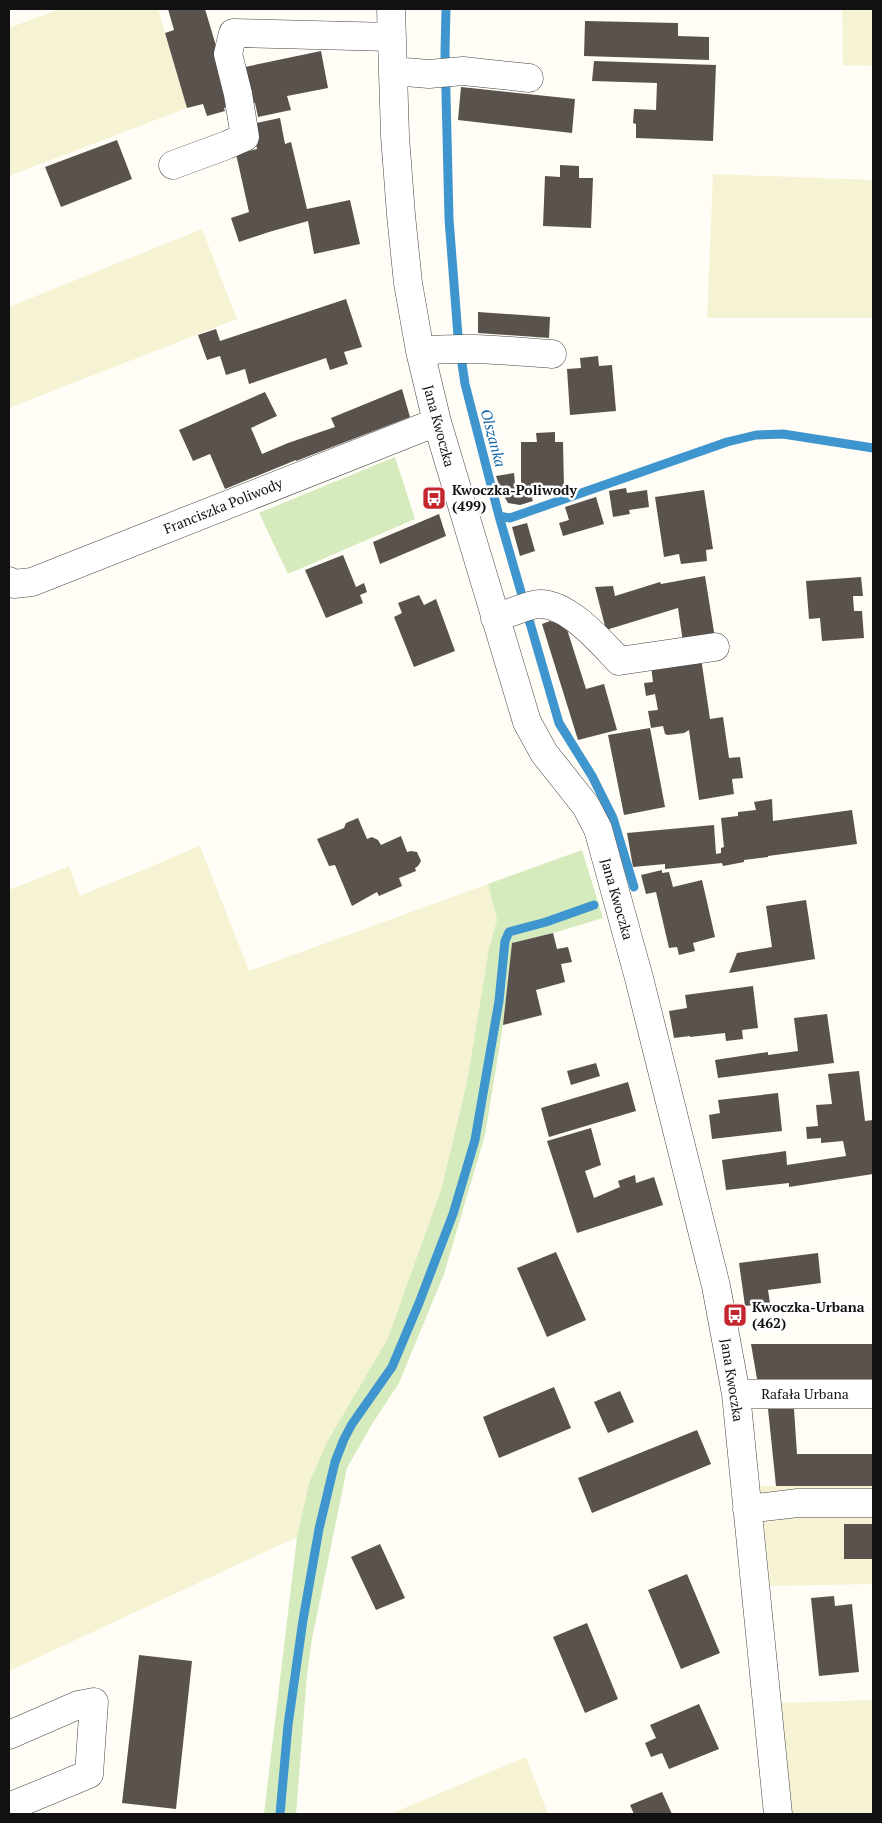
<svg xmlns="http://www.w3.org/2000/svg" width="882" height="1823" font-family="'PT Serif',serif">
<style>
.farmland{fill:#f6f3d4}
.green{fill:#d5ebbd}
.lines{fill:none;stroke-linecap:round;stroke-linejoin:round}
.stream{stroke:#3f96cf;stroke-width:9}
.building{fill:#5a524d}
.minor-casing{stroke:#444;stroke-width:29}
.minor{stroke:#fff;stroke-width:28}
.labels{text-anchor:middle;stroke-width:5;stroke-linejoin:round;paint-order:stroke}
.street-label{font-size:14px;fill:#111;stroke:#fff}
.poi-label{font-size:14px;font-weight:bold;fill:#111;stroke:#fff;text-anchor:start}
.water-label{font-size:15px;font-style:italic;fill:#1768a6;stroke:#fff}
</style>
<rect width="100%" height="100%" fill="#fffdf5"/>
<path class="farmland" d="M60 9H158L187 108 9 176V28Z
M842 9H873V66L843 65Z
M713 174 873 180V318H707Z
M202 229 237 319 9 408V307Z
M200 846 249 971 488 884 497 920 489 948 467 1082 441 1190 387 1340 327 1442 309 1483 297 1537 9 1671V890L69 866 80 896Z
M760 1486H873V1584L770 1586Z
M873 1700V1814H790L780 1703Z
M526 1757 548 1814H390Z"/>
<path class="green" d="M395 457 415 519 288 574 259 513Z
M582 850 603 918 553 933 512 943 503 1025 485 1135 444 1274 399 1383 372 1424 347 1468 312 1639 307 1675 296 1814H264L297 1537 309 1483 327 1442 387 1340 441 1190 467 1082 489 948 497 920 488 884Z"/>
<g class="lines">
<path class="stream" d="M446 9 445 52 449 219 458 336 465 384 499 516 559 723 592 776 613 818 634 887
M499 516 510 518 727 442 756 435 783 434 873 448
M280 1814 288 1725 303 1620 319 1529 335 1462 344 1439 352 1424 392 1367 419 1303 453 1214 475 1140 499 1001 505 941 509 932 546 922 594 905"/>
</g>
<path class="building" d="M168 9H205L231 96 230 106 224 108 225 111 207 116 203 104 187 108 165 33 174 30Z
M585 21 678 23V36L709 37V60L584 56Z
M321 51 328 88 287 96 291 110 258 117 255 103 248 104 240 68Z
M594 61 716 65 713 141 636 138V124L633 123 634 109 656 110 657 83 592 81Z
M461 87 575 99 572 133 458 120Z
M280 118 285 144 291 142 307 209 350 200 360 244 314 254 308 221 269 232 239 242 231 218 249 212 236 154 257 149 252 124Z
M117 140 132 179 61 207 45 167Z
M560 165 579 166V178H593L591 228 543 226 545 176 560 177Z
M346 299 362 347 344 352 348 364 330 370 326 358 249 384 245 369 226 375 220 356 207 360 198 335 216 329 220 341Z
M478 312 550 317 549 338 478 333Z
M598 356 599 366 612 365 616 411 570 415 567 369 581 368 580 358Z
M402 389 410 417 296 461V460L225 489 210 454 193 461 179 430 265 392 277 416 251 428 262 454 288 443 335 427 331 418Z
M555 432V442H563L564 488H521V442H537L536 433Z
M514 473 516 495 530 492 533 501 520 505 508 503 501 491 496 476Z
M626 488 627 493 647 490 649 507 629 510 630 514 613 517 609 491Z
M704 490 713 549 706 550 707 561 681 564 679 554 664 557 655 497Z
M596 497 604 524 563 536 559 523 569 520 565 507Z
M439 514 446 536 380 564 373 542Z
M527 523 535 551 520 556 512 527Z
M343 555 356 587 364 583 367 592 360 595 363 603 326 618 305 570Z
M705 576 715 638 683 642 678 608 606 630 595 587 613 586 615 596 660 582 661 584Z
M861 577 863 596H853L854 611H862L864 638 822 641 820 618 809 619 806 581Z
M419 595 424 605 436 599 455 651 414 667 394 617 402 613 398 603Z
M550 621 566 626 586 689 604 684 617 730 578 740 542 624Z
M701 658 710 719 723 717 729 758 740 757 743 778 732 779 734 794 699 800 689 730 684 733 668 735 665 734 663 726 651 728 648 711 658 710 655 694 646 696 644 683 653 682 651 666Z
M650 728 665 807 624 815 608 735Z
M772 799 773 821 852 810 857 844 768 856V857L744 860V862L723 866 722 863 665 869V864L633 867 627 833 714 825 716 854 721 853V848L724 847 721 818 738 816V812L756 810 754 802Z
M358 818 367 839 372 837 378 840 381 845 401 836 407 852 411 851 417 852 421 861 418 866 415 868 416 871 399 878 402 886 379 896 377 892 352 906 335 865 329 866 317 839 344 828 346 823Z
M662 870V873L669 872 673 887 702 880 715 937 693 943 695 951 679 955 677 947 669 948 656 892 646 894 641 875Z
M806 900 815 959 729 973 737 953 772 947 766 906Z
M553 933 557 949 568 947 572 962 561 964 565 982 536 990 542 1015 503 1025 512 943Z
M753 986 758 1028 742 1030 743 1039 726 1041 725 1033 690 1037V1036L674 1038 669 1011 687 1008 685 995Z
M827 1014 834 1063 718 1078 715 1060 768 1052V1055L798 1051 794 1018Z
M596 1063 600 1076 571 1085 567 1071Z
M859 1071 865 1121 873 1120V1174L789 1187V1183L726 1190 722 1160 786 1151 787 1165 846 1156 843 1141 821 1143V1138L807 1139 806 1127 818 1126 816 1105 832 1104 828 1074Z
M628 1082 636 1111 549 1137 541 1108Z
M778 1093 782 1131 712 1139 709 1115 720 1113 718 1100Z
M591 1128 601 1165 585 1171 594 1198 620 1187 618 1181 635 1175 636 1183 654 1177 663 1205 577 1233 547 1141Z
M556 1252 586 1320 547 1337 517 1268Z
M818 1253 821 1283 768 1290 770 1303 745 1306 739 1263Z
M751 1344H873V1379H757Z
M554 1387 571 1428 499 1458 483 1417Z
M620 1391 634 1422 608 1433 594 1402Z
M768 1409H794L797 1454H873V1486H776Z
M697 1430 711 1464 592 1513 578 1478Z
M844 1524H873V1559H844Z
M380 1544 405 1598 376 1610 351 1557Z
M687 1574 720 1653 681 1669 648 1590Z
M834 1596 835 1606 852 1604 859 1672 819 1676 811 1598Z
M587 1623 618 1699 585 1713 553 1637Z
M139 1655 192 1661 176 1809 122 1803Z
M699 1704 719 1749 669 1769 662 1753 651 1757 645 1743 656 1738 650 1725Z
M662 1792 672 1814H634L630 1805Z"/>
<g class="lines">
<g class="minor-casing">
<path id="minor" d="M391 9 395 136 401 215 408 283 420 351 437 422 527 722 544 753 586 806 598 829 639 978 716 1286 736 1394 778 1814
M393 71 429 74 463 71 529 78
M173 165 227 145 245 137 238 94 228 54 233 33 392 37
M420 351C464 346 508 351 552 354
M9 581 14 584 32 582 437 422
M495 618C505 615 530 604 539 604 568 603 601 642 619 661L715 647
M736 1394H873
M747 1509 798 1503H873
M9 1735 78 1705 94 1702 89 1774 9 1807"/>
</g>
<use href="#minor" class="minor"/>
</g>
<defs>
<g id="bus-square" transform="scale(1.25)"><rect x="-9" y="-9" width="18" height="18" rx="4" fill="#c4262e" stroke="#fff"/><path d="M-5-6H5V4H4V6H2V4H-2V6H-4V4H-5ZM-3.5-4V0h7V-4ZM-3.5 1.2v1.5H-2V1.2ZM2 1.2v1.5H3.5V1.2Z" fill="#fff"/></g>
</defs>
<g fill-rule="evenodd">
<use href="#bus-square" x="434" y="498"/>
<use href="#bus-square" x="735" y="1315"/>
</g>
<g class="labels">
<g class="street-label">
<text transform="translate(439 426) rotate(75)" y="5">Jana Kwoczka</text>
<text transform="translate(223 506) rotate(-22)" y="5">Franciszka Poliwody</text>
<text transform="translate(617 899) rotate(74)" y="5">Jana Kwoczka</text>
<text transform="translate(732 1380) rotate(81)" y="5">Jana Kwoczka</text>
<text x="805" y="1399">Rafała Urbana</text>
</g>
<g class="poi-label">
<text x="452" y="495">Kwoczka-Poliwody<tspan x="452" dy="16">(499)</tspan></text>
<text x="752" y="1312">Kwoczka-Urbana<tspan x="752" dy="16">(462)</tspan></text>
</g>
<g class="water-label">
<text transform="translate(493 438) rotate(75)" y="5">Olszanka</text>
</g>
</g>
<rect width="882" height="1823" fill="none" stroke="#111111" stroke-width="20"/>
</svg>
